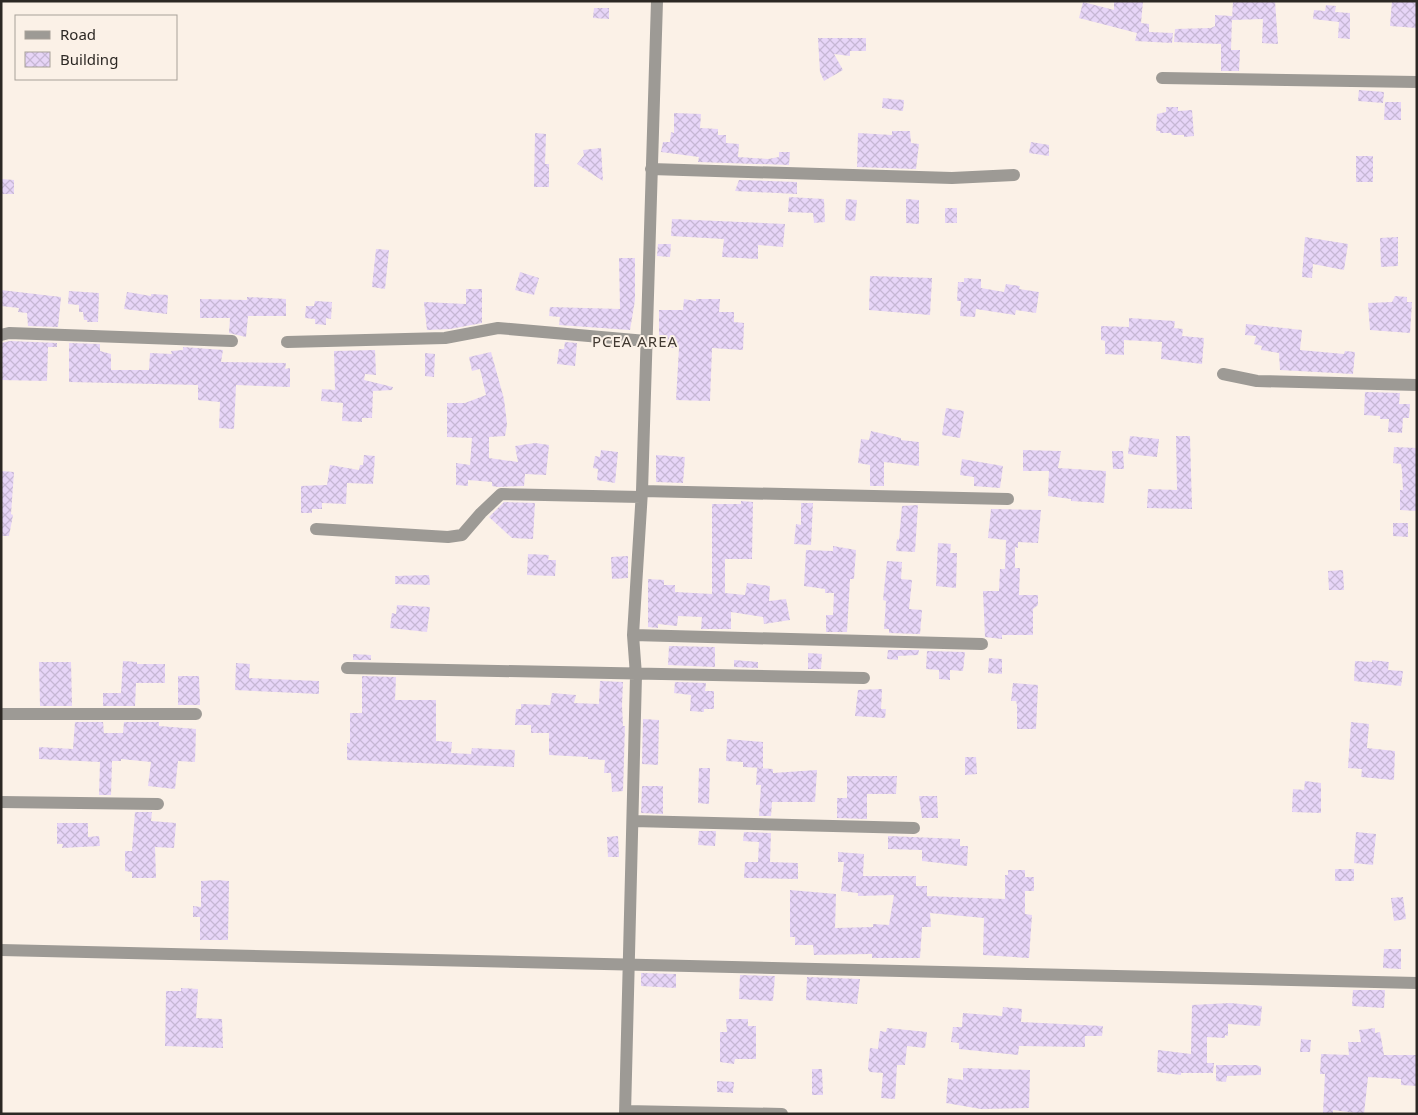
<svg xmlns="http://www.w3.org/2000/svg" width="1418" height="1115" font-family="'Noto Sans',sans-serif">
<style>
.building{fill:url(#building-cross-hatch)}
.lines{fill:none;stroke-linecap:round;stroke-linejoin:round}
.minor{stroke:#9d9a95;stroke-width:12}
.labels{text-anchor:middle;stroke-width:4;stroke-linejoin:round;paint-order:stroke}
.quarter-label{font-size:15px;letter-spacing:1px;fill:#413931;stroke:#fbf1e7}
</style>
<defs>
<pattern id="building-cross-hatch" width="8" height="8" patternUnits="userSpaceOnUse" patternTransform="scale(1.25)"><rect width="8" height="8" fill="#e7d5f7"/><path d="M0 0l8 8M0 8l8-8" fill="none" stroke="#c6b7d4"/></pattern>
</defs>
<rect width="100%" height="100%" fill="#fbf1e7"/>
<path class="building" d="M1114 1H1143L1141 23 1149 24V32L1173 33 1172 43 1135 41 1137 33 1079 18 1083 2 1114 10Z
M1233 1H1275L1278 44 1262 43 1263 19 1232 20Z
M1392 1H1417V28L1390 26Z
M1326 5 1336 6 1335 12 1350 13V39L1338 38 1339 22 1313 19 1314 10 1325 11Z
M594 8H609V19L593 18Z
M1215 15 1232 16 1231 50H1240L1239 71H1221V44L1174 42 1175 29 1211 28 1215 26Z
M818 38H866V51H850V56L834 54 843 70 824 81 820 72Z
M1359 90 1384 92 1383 103 1358 101Z
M883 98 904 100 903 111 882 108Z
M1385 102H1401V120H1384Z
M1166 107H1178V111L1192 110 1194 136 1184 137V135H1172L1171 133H1160V131H1156L1157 114 1166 112Z
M674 113 701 114 700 128 718 129V135H726V143L739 144 738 157 768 159 779 157V152H790L789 165 698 162 699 157 661 152 663 142H670L671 132 674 133Z
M892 131H910L911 143 919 144 916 169 857 167 858 133 892 135Z
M535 133 546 134 545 164H549V187H534Z
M1031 142 1049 145V156L1029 153Z
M601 148 603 181 577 164 584 155 583 150Z
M1356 156H1373V182H1356Z
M1 179 14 180V194H1Z
M739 180 797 182V194L735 191Z
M789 197 824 199 825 222 814 223 813 213 788 212Z
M846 199 857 200 855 221 845 220Z
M906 199 919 200V224L906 223Z
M945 208H957V223H945Z
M672 219 785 224 783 247 758 245V259L722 257 724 239 671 236Z
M1305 237 1348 244 1344 270 1313 264 1312 278 1302 277Z
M1398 237V266L1381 267 1380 238Z
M658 244H671L670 257 657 256Z
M376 249 389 250 385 289 372 287Z
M619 258H635V300L630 330 559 325 560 317 549 316 550 307 620 309Z
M520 272 539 278 534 295 515 290Z
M870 276 932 278 930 315 869 310Z
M964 278 981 279V288L1004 292 1006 284 1020 286 1019 289 1039 292 1036 313 1016 310 1015 315 976 309 975 317 960 316 961 301H957L958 282H964Z
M466 289H482V323L450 329 427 330 424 302 466 304Z
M1 290 61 297 58 327 28 326 27 313 18 312 19 308 1 306Z
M69 291 99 293 98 322H87V320H84L83 312H79V305L68 304Z
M127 292 151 296V294L168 295 167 314 124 309Z
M1395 296 1407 297V302H1412L1410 333 1370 330 1368 303 1392 302Z
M247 297 286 299V316H248L246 337 229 333 230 318H200V299L247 300Z
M684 299 696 301V299H720L719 312H734V322L744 323 743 350 712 348 710 401 676 400 679 348 659 347V310H683Z
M315 301 332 302 331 319 326 318V325L315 324V319L305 318 306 306H314Z
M1129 318 1175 321 1174 328 1183 329 1182 336 1204 338 1202 364 1161 359 1162 342 1124 340V355L1105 354V341L1101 340V326L1129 327Z
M1246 324 1302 330 1300 350 1344 354 1345 351 1355 352 1353 374 1280 370 1279 353 1261 350 1262 346 1254 344 1256 336 1245 335Z
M10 341 57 343V347H48L47 381 1 380V343Z
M565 342 577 343 575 366 557 364 559 349H564Z
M69 343 100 344V351L111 354V370H149L150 353 172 354 171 351 183 350V347L223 350 221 362 286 363 285 369 290 368V387L236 385 234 429 219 428 220 402 198 400V385L69 382Z
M375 350 376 375 365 374 364 380 393 387 392 390 373 391 372 418H362V422L342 421 343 403 321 401 322 389 335 390 334 351Z
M491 352 504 399 507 424 505 436 489 437V458L518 462 515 446 535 443 549 445 546 475 525 474 524 486 498 487 492 486V482L468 480V486L456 485V463L470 465 472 438 447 437V403H465L486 395 480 369 472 371 469 357Z
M425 353 435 354 434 377 425 376Z
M1365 392 1400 393 1399 404H1410L1409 418H1403L1402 433 1388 432 1389 419H1380V416L1364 415Z
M946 408 964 411 960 438 942 435Z
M871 431 901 438V440L919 442V466L884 462V486H870V465L858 463 861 439 869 440Z
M1130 436 1159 439 1157 457 1128 454Z
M1176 436H1190L1192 509 1147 508 1148 489 1177 490Z
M1394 447 1417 448V511L1400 510V490H1403L1402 471 1401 464 1393 463Z
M601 450 618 452 615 483 597 480 598 469 593 468 595 456 600 457Z
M1023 450 1061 451 1058 468 1106 471 1104 503 1071 501V499L1048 496 1049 471H1023Z
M1112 451H1123L1124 469H1113Z
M364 455 375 456 373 484 347 483 346 504 322 503V509H312V513H301V486L327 485 330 465 359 470 360 465H363Z
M656 455 685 457 683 483 656 482Z
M962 459 1003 466 1000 488 974 486V477L960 475Z
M1 471 14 472 11 514 13 515 9 536H1Z
M741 501 753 502 752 559H725V593L745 595 747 583 770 586 769 601 786 599 790 620 764 624 763 617 731 612V629H701L702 617 678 616 677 626 658 624V628L648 627V579L664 580V585H675V592L712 594V504H741Z
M504 502 535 503 533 539 512 538 489 517Z
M801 503H813L811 545 794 544 796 524 801 525Z
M918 505 915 552 896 551 897 539 899 540 902 506Z
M991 509 1041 510 1038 543 1018 542V548L1015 547V568H1020L1019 595H1038V605L1033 609V635H1002V639L985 637 983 591H999L1000 569H1005L1006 540 988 538Z
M1393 523H1408V537L1393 536Z
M938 543 951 544 950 553H957L956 588 936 586Z
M833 546 856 550 854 579H850L847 632H826V615H833L834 593H825V589L804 586 806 550 833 551Z
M528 554 549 555 548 560H556L555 576 527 575Z
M628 556V578L612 579 611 557Z
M887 561 902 562 901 579 912 580 909 609 922 610 920 634 889 633V629H884L886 601 883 600Z
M1343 570 1344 590H1329L1328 571Z
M429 575 430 585 395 584V576Z
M397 605 430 607 427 632 390 628 392 613 396 614Z
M669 646 715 647V667L668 665Z
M888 650H919L918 655 898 656V660L887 659Z
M927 651 965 652 963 671 950 670V680L939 679V670L926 669Z
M808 653 822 654 821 669H808Z
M353 654 371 655V660H353Z
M989 658 1002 659V674L988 673Z
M734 660 758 662V668L734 667Z
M1372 660 1389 662 1388 670 1403 671 1401 686 1354 681 1355 661 1372 662Z
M123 661 137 662V664H165V683H136L135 706H103V693H121Z
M39 662H71L72 706H40Z
M236 663 250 664 249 678 319 681V694L235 690Z
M178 676H199L200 705H178Z
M362 676 396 677 395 700H436V741L452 742 451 753 471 754 472 748 515 750 514 767 347 760V743H350V713H362Z
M600 681 623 682 622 705 623 726H625L623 791 612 792 611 773H604L605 760 588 759V757L549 755V733H531V725H515L516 709H521V704L550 705 552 693 576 695 574 703 599 704Z
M675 682 706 683 705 691H714V709H704V712L690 711 691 695 674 693Z
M1013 683 1038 685 1036 729H1017V705L1016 701H1011Z
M882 689 881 709H886L885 718 855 716 858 690Z
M643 719 659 720 658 765 642 764Z
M75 722H103L104 733H123L124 722H159V726L196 729 195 762 178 761 175 789 148 786 151 762 121 759V761H112L111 795H99L100 762 39 759V747L73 749Z
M1351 722 1369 724 1367 748 1395 751 1394 780 1361 777 1362 769 1348 768Z
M727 739 763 742V768L743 767V762L726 761Z
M965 757H976L977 774 965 775Z
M699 768H710L709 804 698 803Z
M757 768 773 769V773L817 770 815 802H772L771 816H759L761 785H756Z
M847 776H897L896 794H867V819L837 818V798H847Z
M1305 781 1321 783V813L1292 812 1293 789 1304 790Z
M642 786H663V814L641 813Z
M919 796H937L938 818H922Z
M135 812H152L151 821 176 823 174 848 155 847 156 878H132V872L125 871V851H132Z
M57 823H88V837L99 836 100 846 62 848 63 844H57Z
M699 831H716L715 846 698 845Z
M744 832 771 833 770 862 798 863V879L744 878 745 862H758L759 842 743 841Z
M1356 832 1376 834 1373 865 1354 863Z
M618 836 619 857H608L607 837Z
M888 836 960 839V846H968L967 866 922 861V850L888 849Z
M838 852 864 854 863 876H916V886H927V896L1005 899V875H1008V870H1025V877H1034V891H1025V914L1032 915 1029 958 983 955 984 918 930 913 931 927H922L920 958H872V954L814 955 813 945H795V937H790V890L836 894 835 928 873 927V924L889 925 894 895 858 896V893L841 891 844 862H838Z
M1335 869H1354V881H1335Z
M217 880 229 881 228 940H200V917H193V906L201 907V881Z
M1403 897 1406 919 1394 921 1391 898Z
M1384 949H1401V969L1383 968Z
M641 973 676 974V988L641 986Z
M740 975 775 976 773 1001 739 999Z
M807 977 860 979 857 1004 806 1000Z
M181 988 198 989 196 1018 222 1019 223 1048 165 1046 166 991H181Z
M1353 990H1385L1384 1008 1352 1006Z
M1230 1003 1262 1006 1260 1026 1228 1024V1036L1225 1035V1038L1207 1037V1063H1214L1213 1073H1181V1075L1157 1072 1158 1050 1191 1054 1192 1005Z
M1003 1007 1022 1009 1021 1022 1103 1026 1102 1036H1085V1047L1019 1046 1018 1055 959 1049V1043L951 1042 953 1027H962L963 1013 1002 1016Z
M726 1019H748V1026H756V1059H735L734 1064 720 1062V1032H727Z
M887 1028 927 1032 925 1048 907 1046 905 1065H897L895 1099 881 1098 883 1073 870 1072 868 1069 870 1048 878 1049 880 1031 886 1032Z
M1375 1028V1033L1380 1032 1384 1055H1417V1086L1401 1085V1079L1368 1077 1364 1114 1333 1110V1114L1323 1113 1325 1074H1320L1321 1054 1349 1055 1348 1042H1361L1359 1030Z
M1301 1039 1311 1040 1310 1052H1300Z
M1216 1065H1257L1261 1067V1075L1227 1076 1226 1082 1216 1081Z
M963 1068 1030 1070 1029 1108 981 1109 946 1103 948 1078 963 1080Z
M812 1069H822L823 1095H812Z
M717 1081 734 1082 733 1093 717 1092Z"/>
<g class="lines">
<path class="minor" d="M1162 78 1417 82
M651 169 952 178 1014 175
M1 335 9 333 232 341
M287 342 445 338 498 328 646 341
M1223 374 1257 381 1417 385
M642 491 1008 499
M316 529 448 537 462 535 481 513 501 494 641 497
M633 635 982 644
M347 668 864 678
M1 714H196
M1 802 158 804
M633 821 914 828
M1 950 1417 983
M625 1111 782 1114
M625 1114 636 675 633 635 642 491 657 1"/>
</g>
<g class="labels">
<g class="quarter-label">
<text x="635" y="347">PCEA AREA</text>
</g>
</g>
<rect width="1418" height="1115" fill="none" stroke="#2c2824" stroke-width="5"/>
<rect x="15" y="15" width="162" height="65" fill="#fbf1e7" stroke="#a8a199"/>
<rect x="25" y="31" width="25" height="8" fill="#9d9a95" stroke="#a8a199"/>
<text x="60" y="40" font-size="15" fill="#2c2824">Road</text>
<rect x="25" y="52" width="25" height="15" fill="url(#building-cross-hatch)" stroke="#a8a199"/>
<text x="60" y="65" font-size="15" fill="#2c2824">Building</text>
</svg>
